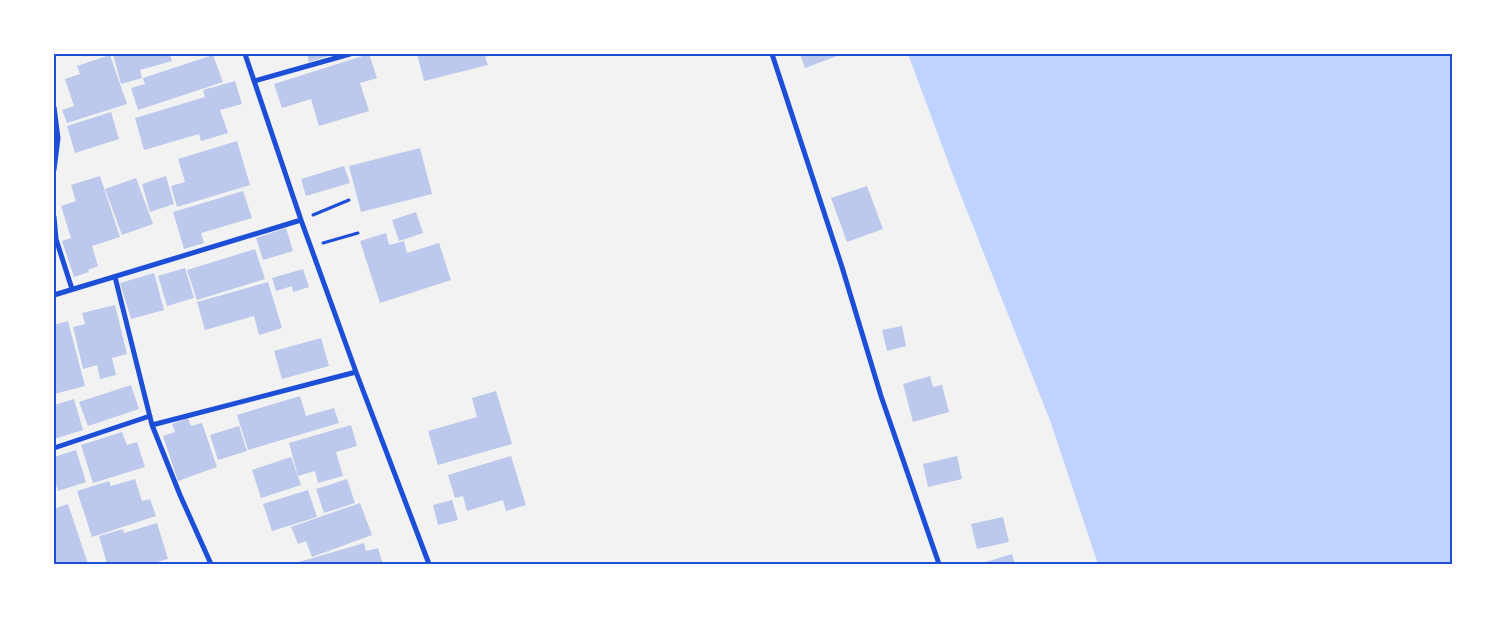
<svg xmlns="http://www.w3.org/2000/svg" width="1506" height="618" font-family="'Asap Condensed',sans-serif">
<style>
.water{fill:#bfd3fe}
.building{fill:#bdc9ec}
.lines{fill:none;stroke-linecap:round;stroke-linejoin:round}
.path{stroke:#1d4ed8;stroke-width:3}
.minor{stroke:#1d4ed8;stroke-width:5}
.neatline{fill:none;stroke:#1d4ed8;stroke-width:2}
</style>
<rect width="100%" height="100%" fill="#f2f2f2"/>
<path class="water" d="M908 54H1452V564H1098L1051 423 956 183Z"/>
<path class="building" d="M113 54H170L172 61 140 70 142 78 121 84Z
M307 54H335L309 62Z
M369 54 377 78 360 83 369 111 319 126 311 99 282 108 274 84Z
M417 54H494L485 57 488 65 424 81Z
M800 54H836L837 56 805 68Z
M110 55 127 104 67 123 62 110 74 106 65 79 80 74 77 66Z
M213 55 223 82 138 110 131 88 145 84 143 78Z
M235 81 242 104 220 110 228 133 201 141 199 134 144 150 135 118 205 97 203 90Z
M111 112 119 139 75 153 67 126Z
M237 141 250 185 177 207 171 186 185 182 178 159Z
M420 148 432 194 361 212 349 166Z
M344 166 350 183 306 196 301 179Z
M100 176 120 237 92 246 98 266 88 270 89 272 74 277 62 241 71 238 61 206 76 201 71 185Z
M166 176 174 204 150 212 142 184Z
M136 178 153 224 122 235 105 189Z
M867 186 883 229 847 242 831 198Z
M243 191 252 218 201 233 204 243 184 249 173 212Z
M416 212 423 233 399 241 392 220Z
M286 228 293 251 263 260 256 238Z
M386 233 389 245 404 241 407 253 439 243 451 280 380 303 360 241Z
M255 249 265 279 197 300 187 270Z
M185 268 194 298 167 306 158 276Z
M303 269 309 287 293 292 292 286 276 291 272 278Z
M154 273 164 310 131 319 120 283Z
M268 282 282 328 259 335 254 316 205 330 197 302Z
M115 305 127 354 112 358 116 375 100 379 97 365 83 369 73 327 85 324 82 313Z
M68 321 85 386 54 394V325Z
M902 326 906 346 887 351 882 330Z
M321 338 329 366 282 379 274 351Z
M930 376 933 387 942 385 949 412 913 422 903 384Z
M131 385 139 409 88 426 79 402Z
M496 391 512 444 438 465 428 431 477 417 472 398Z
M300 396 306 416 334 408 339 423 248 450 237 415Z
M74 399 83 430 54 439V405Z
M188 418 191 426 202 423 217 467 178 481 163 436 175 432 172 424Z
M351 425 357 446 336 452 343 476 318 483 315 471 298 476 289 443Z
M239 426 247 451 218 460 210 435Z
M122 432 127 445 137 442 145 467 93 483 81 445Z
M76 450 86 482 58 491 54 477V457Z
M511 456 526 505 506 511 503 500 467 511 463 496 455 498 448 475Z
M957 456 962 479 928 487 923 464Z
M291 457 301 485 261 498 252 470Z
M135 479 142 501 150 499 156 516 92 537 77 491 109 481 111 486Z
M347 479 355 503 324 513 316 489Z
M308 490 317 517 272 531 263 504Z
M452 500 458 520 438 525 433 505Z
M360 503 372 535 312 557 306 541 298 544 291 527Z
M68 504 88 564H54V509Z
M1003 517 1009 542 977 549 971 524Z
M157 523 168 559 149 564H107L99 536 123 529 124 533Z
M364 543 366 551 378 548 383 564H292Z
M1012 554 1015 564H979Z"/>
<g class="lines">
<path class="path" d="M313 215 349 200
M323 243 358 233"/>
<path class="minor" d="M245 54 301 220 356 372 429 564
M772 54 842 267 881 396 939 564
M254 81 350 54
M54 107 58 138 54 170
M54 217 56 239 72 289
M115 277 152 425 180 495 211 564
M54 295 301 220
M152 425 356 372
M54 448 150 416"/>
</g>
<rect width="1506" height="618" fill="none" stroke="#ffffff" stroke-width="110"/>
<rect x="55" y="55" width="1396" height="508" class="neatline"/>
</svg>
